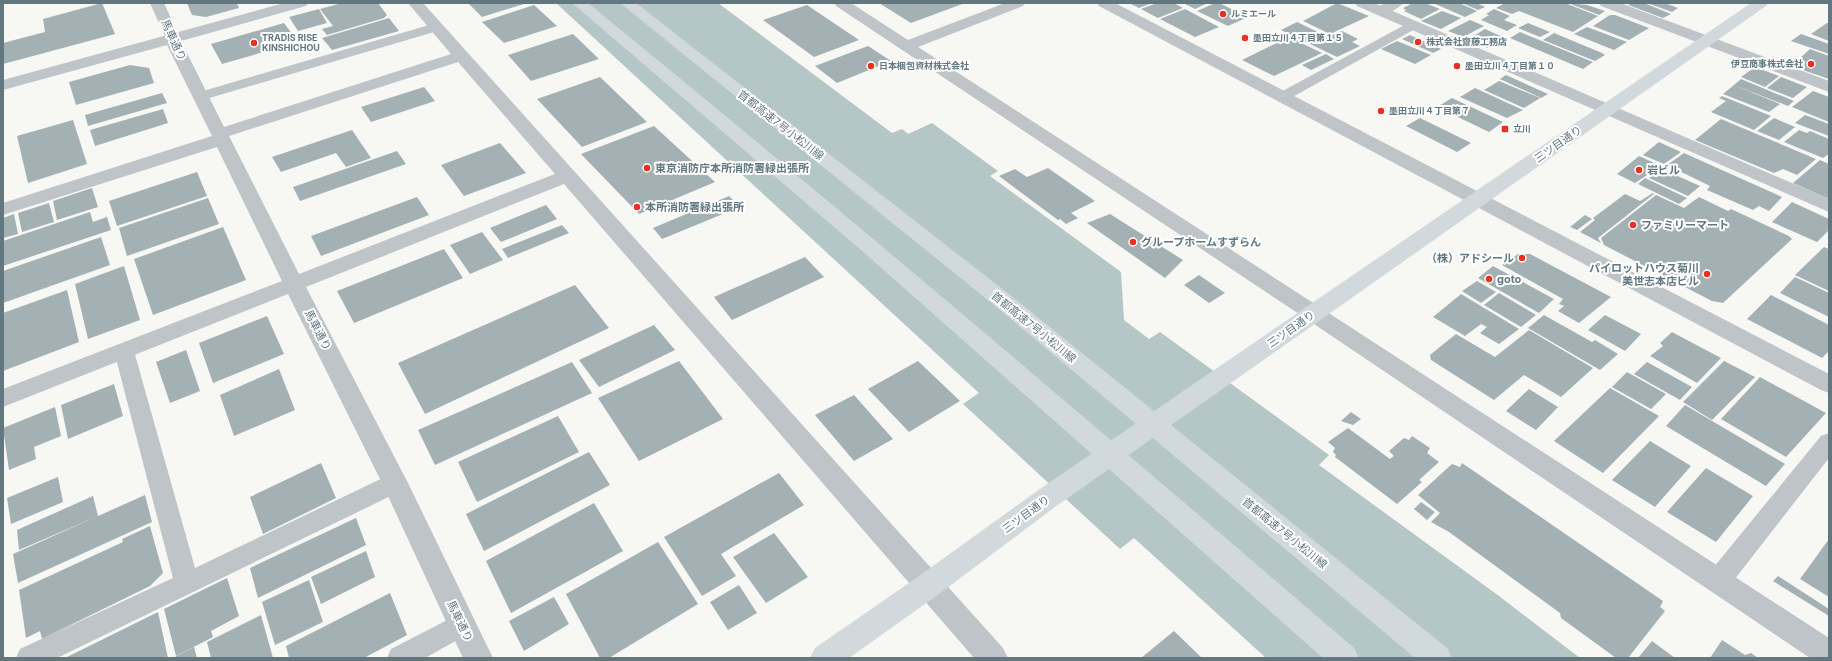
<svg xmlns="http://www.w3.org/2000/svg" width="1832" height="661" font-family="Inter,'Noto Sans JP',sans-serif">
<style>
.water{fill:#b5c6c7}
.building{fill:#a4b1b4}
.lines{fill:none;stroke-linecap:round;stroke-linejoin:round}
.service{fill:#bec4c7;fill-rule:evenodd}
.minor{fill:#bec4c7;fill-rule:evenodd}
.tertiary{fill:#bec4c7;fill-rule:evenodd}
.primary{fill:#d2d9dc;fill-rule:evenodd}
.motorway{fill:#d2d9dc;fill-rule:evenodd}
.poi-dot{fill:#e93122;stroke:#fff;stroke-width:1.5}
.labels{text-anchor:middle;stroke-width:4;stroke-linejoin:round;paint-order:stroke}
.far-poi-label{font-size:9px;font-weight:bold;fill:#617880;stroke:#fff;text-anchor:start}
.street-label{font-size:11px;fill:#617880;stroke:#fff}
.poi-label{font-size:11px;font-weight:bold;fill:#617880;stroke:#fff;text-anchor:start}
</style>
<rect width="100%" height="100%" fill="#f7f7f4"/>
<path class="water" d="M556 3H718L892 133 902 129 908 134 932 123 998 171 990 176 1121 272 1124 320 1149 339 1160 332 1329 455 1319 465 1499 596 1580 658H1266L1134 538 1120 549 963 404 979 393Z"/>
<path class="building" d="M102 3 115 34 3 64V43L45 32 43 19Z
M187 3H237L239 8 206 17 192 15Z
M342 3H378L387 15 384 18 327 35 322 29 333 26 320 9Z
M468 3H527L482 17Z
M879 3H965L911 23Z
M1129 3H1152L1139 8Z
M1157 3H1174L1183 8 1158 18 1141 9Z
M1183 3H1208L1195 9Z
M1215 3H1219L1248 17 1228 26 1197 11Z
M1337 3 1369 16 1330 34 1303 21Z
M1413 3H1425L1440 9 1421 19 1404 11 1406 10 1403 8Z
M1433 3H1459L1477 11 1465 17Z
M1462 3H1477L1485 7 1478 10Z
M1505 3H1565L1598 16 1573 32 1519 11 1512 14 1496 8Z
M1568 3 1587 5 1605 11 1599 15Z
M1632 3H1644L1671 14 1663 18 1628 5Z
M1647 3H1665L1678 8 1672 12Z
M534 5 557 26 504 43 482 22Z
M807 5 859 40 814 57 763 20Z
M319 9 327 23 298 31 289 17Z
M1185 9 1219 27 1195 37 1160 19Z
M1494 9 1510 16 1504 20 1517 25 1507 31 1481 20 1489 15 1486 14Z
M1442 11 1461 18 1441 29 1421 21Z
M1610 15H1615L1649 28 1629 40 1593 26Z
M389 18 399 31 332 50 322 38Z
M1470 20 1484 26 1463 37 1448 31Z
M1297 22 1322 34 1321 36 1326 38 1342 31 1358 39 1352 42 1360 46 1337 57 1281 30Z
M284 23 298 42 222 64 211 44Z
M1528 23 1550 32 1540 37 1518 28Z
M1827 23H1829V41L1811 34Z
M1587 27 1627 42 1614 50 1574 34Z
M1485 29 1505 38 1487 48 1467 40Z
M1520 32 1593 62 1583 69 1510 38Z
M1554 33 1602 53 1605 55 1595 61 1543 40Z
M573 34 599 59 531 81 508 55Z
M1801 34 1829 44V54L1791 41Z
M1410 35 1441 49 1433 53 1402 39Z
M1289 37 1322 53 1274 76 1242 60Z
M1397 41 1431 55 1415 64 1381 49Z
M868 46 891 61 837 83 815 66Z
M1810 49 1829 56V79L1791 66Z
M1326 54 1334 59 1311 70 1302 65Z
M130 65 149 68 154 83 76 105 69 82Z
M1755 67 1779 76 1765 87 1741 77Z
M1506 75 1548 94 1541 98 1500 79Z
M600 77 647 122 582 147 537 99Z
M1781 77 1807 87 1793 98 1767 88Z
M1741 79 1794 101 1788 106 1734 85Z
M1499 81 1540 98 1524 108 1484 90Z
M1734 85 1780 104 1769 112 1723 94Z
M424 87 435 101 371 122 361 107Z
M1475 88 1523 110 1507 118 1460 97Z
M1813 91 1829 97V122L1792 107Z
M162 93 167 103 88 126 85 115Z
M1722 96 1771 116 1754 130 1711 112 1726 101 1719 98Z
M1452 98 1503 122 1489 132 1437 107Z
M163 109 168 123 95 146 90 130Z
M1805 115 1829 124V136L1795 123Z
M1420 118 1471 143 1457 152 1406 126Z
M1774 118 1795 127 1779 140 1757 131Z
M1721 119 1816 159 1797 175 1783 169 1774 173 1695 140Z
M73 120 87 164 28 183 17 136Z
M654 126 715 182 639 214 581 154Z
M352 130 371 158 346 167 336 153 281 172 272 157Z
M1799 130 1807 133 1810 131 1829 139V154L1823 158 1784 142Z
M1659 142 1681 152 1664 164 1643 155Z
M500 143 526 173 464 196 441 165Z
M397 151 406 164 300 201 293 187Z
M1684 153 1782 197 1769 211 1759 206 1753 210 1707 190 1710 186 1667 165Z
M1639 156 1661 166 1635 183 1617 174Z
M1820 160 1829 164V199L1793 183Z
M1048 168 1095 201 1071 213 1078 218 1066 224 1060 219 1058 220 999 176 1015 169 1027 177Z
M1662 169 1700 186 1688 196 1649 178Z
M197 172 207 196 117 226 109 201Z
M1645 178 1687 198 1679 204 1638 184Z
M92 188 98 207 57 220 53 201Z
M1653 193 1654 194 1598 238 1601 243 1580 232 1595 220 1593 218 1625 194 1640 201Z
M1656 195 1684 208 1699 197 1728 211 1731 209 1789 236 1792 239 1723 303 1712 301 1604 245 1601 238Z
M729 196 740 207 662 239 653 228Z
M417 197 429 215 321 256 311 236Z
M208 198 219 224 127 256 119 228Z
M1792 202 1829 219V230L1817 242 1772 222Z
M49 203 54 222 22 232 18 213Z
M546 205 557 219 501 242 490 228Z
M90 212 93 222 107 217 111 230 3 266V241Z
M14 214 18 234 3 238V218Z
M1110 214 1183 260 1165 278 1087 223Z
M1585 215 1592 219 1577 230 1570 227Z
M562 225 569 233 508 258 502 249Z
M223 227 246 280 153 315 134 259Z
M482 232 503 260 470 274 450 245Z
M101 237 110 265 3 303V271Z
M1824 247 1829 249V291L1795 275Z
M444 249 463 278 354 323 337 291Z
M1518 254H1530L1611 297 1579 323 1558 311 1564 306 1559 304 1563 299 1502 265Z
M805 257 824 277 732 320 714 297Z
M124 266 140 320 88 339 75 284Z
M1493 266 1554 299 1539 313 1478 278Z
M1199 275 1225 293 1209 303 1184 285Z
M1795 277 1829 293V317L1780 293Z
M1477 281 1496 292 1481 303 1462 291Z
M575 285 609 328 425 414 398 363Z
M67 290 79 342 3 371V313Z
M1499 293 1536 315 1521 327 1484 305Z
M1461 294 1519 329 1499 344 1480 333 1487 327 1481 324 1465 336 1433 317Z
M1771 295 1829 325V351L1822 358 1747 319Z
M1544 315 1592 342 1595 340 1618 354 1600 370 1528 328Z
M1605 315 1641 334 1625 351 1588 330Z
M267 316 284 354 213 383 199 343Z
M654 325 675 350 599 387 579 360Z
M1529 330 1593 368 1561 397 1524 375 1494 400 1431 360 1430 355 1456 334 1495 357Z
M1672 332 1721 358 1697 383 1650 356 1663 346 1660 343Z
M186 350 200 391 170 403 156 362Z
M679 361 723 419 639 461 598 398Z
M918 361 960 401 909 432 868 389Z
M1724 361 1755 377 1712 420 1683 402Z
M572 362 592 393 435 465 418 430Z
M1647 362 1692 387 1680 400 1634 374Z
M279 369 295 410 234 436 220 395Z
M1627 372 1666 394 1651 409 1612 387Z
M1760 377 1826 413 1786 457 1721 419Z
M114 384 123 416 68 439 61 405Z
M1610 388 1659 416 1603 473 1554 441Z
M1529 389 1558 407 1536 430 1506 411Z
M854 395 893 439 854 461 815 415Z
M1685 405 1785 464 1766 486 1666 426Z
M55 407 61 436 34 447 36 459 9 470 3 428Z
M1351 412 1361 419 1353 425 1341 421Z
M558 416 579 452 477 502 458 462Z
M1348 428 1390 459 1394 456 1389 451 1404 438 1409 440 1412 436 1430 448 1427 453 1439 462 1419 480 1422 482 1397 504 1335 457 1336 455 1333 452 1335 448 1328 442Z
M1650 441 1691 466 1655 507 1612 480Z
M589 452 610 485 484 551 466 514Z
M321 463 336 498 263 534 250 497Z
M1462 463 1663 601 1660 607 1665 611 1628 658H1616L1561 618 1560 613 1449 532 1431 522 1440 513 1418 495 1452 464 1460 467Z
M1706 468 1753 496 1716 542 1667 512Z
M779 473 804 505 721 554 736 576 702 596 664 537Z
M58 477 63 502 11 524 7 498Z
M145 495 152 522 18 583 13 554Z
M93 496 98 516 19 550 17 530Z
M1421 502 1435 512 1427 520 1414 509Z
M594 503 623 551 511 613 486 561Z
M356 518 366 545 258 598 250 568Z
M150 526 163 573 150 586 42 639 40 631 26 638 19 590 123 542 122 539Z
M774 533 808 577 766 603 733 557Z
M1829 539V597L1800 579Z
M658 542 698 604 609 658H600L566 594Z
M366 551 375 577 321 604 311 577Z
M1778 576 1829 609V616L1773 581Z
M227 578 239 616 211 631 213 637 176 656 164 609Z
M309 580 323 622 275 645 262 602Z
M739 585 757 613 728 630 710 602Z
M390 593 407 635 364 658H289L286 646Z
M554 597 569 624 524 651 509 621Z
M158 612 168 658H65Z
M261 615 273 658H211L207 642Z
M1174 631 1202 658H1141Z
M1722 640 1745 655 1751 653 1758 658H1710Z
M1652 641 1675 658H1638Z
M194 647 197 658H173Z"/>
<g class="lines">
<path class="service" d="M1386 3H1403C1398 10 1383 16 1375 14L1373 11 1375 8Z
M1412 21 1417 22 1419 25 1417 28 1287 100 1282 102 1277 100 1274 97 1277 94Z
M436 23 441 24 443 27 441 30 206 99 201 101 196 99 193 96 196 93Z
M124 344 131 346 134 351 195 568 387 476 395 474 403 476 407 483 403 490 57 658H16L20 649 173 578 114 351 117 346Z
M1829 433V458L1727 589 1718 592 1709 589 1705 581 1709 573 1821 436Z
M461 613 470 617 474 625 470 633 425 658H387L391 649Z"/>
<path class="minor" d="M284 3H308L306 6 181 41 224 127 451 54 408 3H423L1003 648 1008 658H974L564 184 306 287 408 483 493 658H463L382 483 288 294 3 407V389L282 281 217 147 3 215V203L212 136 167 45 3 90V80ZM458 62 555 174 299 274 229 136Z
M834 3H851L908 40 1005 3H1025L1023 6 918 47 1321 308 1324 313 1321 318 1313 321 1305 318 836 6Z
M1355 3H1374L1829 199V212L1357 6Z
M1599 3H1620L1829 81V92L1601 6Z"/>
<path class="tertiary" d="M150 3H164L180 38 177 41 172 43 167 41Z
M1097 3H1115L1829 374V393L1821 390 1099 6Z
M1313 305 1321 308 1829 638V658H1810L1305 318 1302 313 1305 308Z"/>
<path class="primary" d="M1751 3H1768L1766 6 1055 507 939 594 849 658H810L815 648 919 576 1037 491Z"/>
<path class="motorway" d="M572 3H588C847 214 1101 431 1354 648L1359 658H1323L861 250Z
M620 3H636L1015 299 1447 648 1452 658H1415L999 309Z"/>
</g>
<g class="poi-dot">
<circle cx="1223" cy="14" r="4"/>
<circle cx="1245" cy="38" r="4"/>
<circle cx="1418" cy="42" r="4"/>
<circle cx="254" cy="43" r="4"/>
<circle cx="1811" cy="64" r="4"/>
<circle cx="871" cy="66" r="4"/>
<circle cx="1457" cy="66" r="4"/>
<circle cx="1381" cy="111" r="4"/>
<rect x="1501" y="125" width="8" height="8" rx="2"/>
<circle cx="647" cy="168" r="4"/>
<circle cx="1639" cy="170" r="4"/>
<circle cx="637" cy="207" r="4"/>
<circle cx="1633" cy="225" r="4"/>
<circle cx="1133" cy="242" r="4"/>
<circle cx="1522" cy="258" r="4"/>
<circle cx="1707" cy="274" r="4"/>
<circle cx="1489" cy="279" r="4"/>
</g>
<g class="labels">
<g class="far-poi-label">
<text x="1231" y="17">ルミエール</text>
<text x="262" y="41">TRADIS RISE<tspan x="262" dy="10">KINSHICHOU</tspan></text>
<text x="1253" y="41">墨田立川４丁目第１５</text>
<text x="1426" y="45">株式会社齋藤工務店</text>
<text x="1803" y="67" text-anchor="end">伊豆商事株式会社</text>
<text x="879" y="69">日本梱包資材株式会社</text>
<text x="1465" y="69">墨田立川４丁目第１０</text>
<text x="1389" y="114">墨田立川４丁目第７</text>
<text x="1513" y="132">立川</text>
</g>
<g class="street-label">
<text transform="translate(174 40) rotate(65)" y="4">馬車通り</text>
<text transform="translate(781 125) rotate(38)" y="4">首都高速7号小松川線</text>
<text transform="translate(1558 144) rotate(-35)" y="4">三ツ目通り</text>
<text transform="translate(1034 327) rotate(39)" y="4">首都高速7号小松川線</text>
<text transform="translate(1291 329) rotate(-35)" y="4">三ツ目通り</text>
<text transform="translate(318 330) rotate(63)" y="4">馬車通り</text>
<text transform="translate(1026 514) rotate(-36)" y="4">三ツ目通り</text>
<text transform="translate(1285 533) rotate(39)" y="4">首都高速7号小松川線</text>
<text transform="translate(460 621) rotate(64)" y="4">馬車通り</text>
</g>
<g class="poi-label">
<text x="655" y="172">東京消防庁本所消防署緑出張所</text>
<text x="1647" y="174">岩ビル</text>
<text x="645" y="211">本所消防署緑出張所</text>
<text x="1641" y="229">ファミリーマート</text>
<text x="1141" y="246">グループホームすずらん</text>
<text x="1514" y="262" text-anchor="end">（株）アドシール</text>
<text x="1699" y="272" text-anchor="end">パイロットハウス菊川<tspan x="1699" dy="13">美世志本店ビル</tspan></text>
<text x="1497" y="283">goto</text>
</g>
</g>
<rect width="1832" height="661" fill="none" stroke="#617880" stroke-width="8"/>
</svg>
